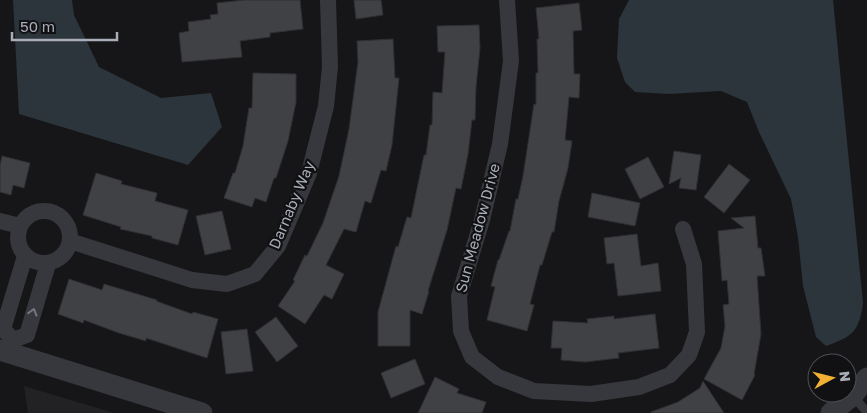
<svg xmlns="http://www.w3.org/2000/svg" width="867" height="413" font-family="'Golos Text',sans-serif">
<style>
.built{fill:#222225}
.water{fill:#2c353c}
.building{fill:#404145;stroke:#303034}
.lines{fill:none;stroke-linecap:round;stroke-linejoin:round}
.service{stroke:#37383d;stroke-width:9}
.minor{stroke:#37383d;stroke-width:16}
.tertiary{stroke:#37383d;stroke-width:21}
.oneway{stroke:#757881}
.labels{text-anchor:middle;stroke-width:4.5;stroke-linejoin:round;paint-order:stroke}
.street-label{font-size:15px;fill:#a8adb8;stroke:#111113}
</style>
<rect width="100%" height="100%" fill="#161618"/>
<path class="built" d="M24 386 114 413H28Z"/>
<path class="water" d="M13 0H72L74 15 99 67 161 98 211 93 222 127 188 165 19 114Z
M629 0H833L863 303C859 332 853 336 826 346L816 337 803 286 798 237 791 199 759 132 747 102 721 91 669 94 635 92 625 82 617 58 619 19Z"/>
<path class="building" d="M244 0H300L303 29 270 33V37L240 41 242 57 182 62 179 33 189 31 188 22 211 19 210 15 218 14 217 3Z
M354 0H381L383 15 356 19Z
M579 3 582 30 573 31 574 74H580L579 98 569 97 565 140 572 141 568 168 559 201 554 232H552L542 265H540L530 304 534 305 527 331 487 320 495 287 491 286 498 260H499L509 231H510L516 199H518L523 176 534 104 536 105V73H538L537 39H539L536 8Z
M479 25 480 48 476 87 475 120H472L468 154 461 189 456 188 447 230 428 291H429L422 314 410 310V346H378V312L396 246 398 247 407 217 411 218 424 155H426L430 125H432L433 92 442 93 445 52H438L437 26Z
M393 39 395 78H399L392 145 386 171 381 170 371 203 365 201 356 232 344 229 326 265 344 274 332 299 324 295 305 324 278 306 295 281 293 280 305 255 307 256 323 223 339 176 349 129 358 62 357 41Z
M253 73 296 74V102L288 141 276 178H274L266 202 255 198 252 207 224 198 233 173H235L243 146 249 108H252Z
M674 151 701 155 696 190 679 188 681 178 669 184Z
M2 156 30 163 24 188 13 185 11 195 0 192V165Z
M648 157 664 187 640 199 625 169Z
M729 164 750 180 724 213 704 197Z
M96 173 122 181 121 184 157 193 155 201 188 210 178 245 152 238V236L120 229 121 227 83 215Z
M592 193 640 203 635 226 588 217Z
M222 211 231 249 205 255 196 216Z
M755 216 758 248H761L765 276H757L761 334 754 374 755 375 742 400 704 379 721 348 725 326 723 305 729 304 727 280 722 281 718 231 744 228 731 218Z
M637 234 641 266 658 263 661 291 618 296 614 263 607 264 604 238Z
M69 279 102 290 104 284 157 300 156 301 192 314 193 312 218 319 207 358 146 338V341L119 333 84 320 83 323 58 314Z
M655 314 659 348 618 353 619 358 585 362 561 360 562 348H551L553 321 588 323 587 319 614 316V319Z
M276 317 298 346 277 362 255 332Z
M247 329 253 371 226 374 221 332Z
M415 359 425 384 391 398 381 373Z
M435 377 459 389 457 393 486 402 482 413H418Z
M703 381 724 413H652L651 412 678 402 700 388Z"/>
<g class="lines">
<path class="service" d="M853 396 867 412"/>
<path class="minor" d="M507 0 511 61 500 144 482 220 459 296 461 331 472 357 498 377 534 391 591 394 639 387 670 375 689 355 697 332 694 264 683 229
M18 237a26 26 0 1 1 52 0a26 26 0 1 1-52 0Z
M0 221 20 226
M70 241 192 280 227 284 255 274 278 246 309 173 326 106 330 67 328 0
M13 340 3 329 25 256
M13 340 27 335 48 264"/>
<path class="tertiary" d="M0 350 202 413
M831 413 852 396 867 378"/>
</g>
<defs><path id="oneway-chevron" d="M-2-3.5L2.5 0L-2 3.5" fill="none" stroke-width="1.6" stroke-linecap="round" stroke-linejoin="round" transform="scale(1.25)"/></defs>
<use class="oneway" href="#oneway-chevron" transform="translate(33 312) rotate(-74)"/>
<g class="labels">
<g class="street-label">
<text transform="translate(292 205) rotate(-67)" y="5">Darnaby Way</text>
<text transform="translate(478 228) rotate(-75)" y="5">Sun Meadow Drive</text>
</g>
</g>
<g transform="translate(832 378) rotate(83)"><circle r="24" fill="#111113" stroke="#4d4f55"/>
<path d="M0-4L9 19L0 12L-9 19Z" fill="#f2b134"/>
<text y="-8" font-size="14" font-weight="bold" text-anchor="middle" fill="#a8adb8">N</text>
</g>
<path d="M12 32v8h105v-8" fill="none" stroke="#a8adb8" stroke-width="2.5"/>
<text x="20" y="32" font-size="15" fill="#a8adb8" stroke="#111113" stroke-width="4" paint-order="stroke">50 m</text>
</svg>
